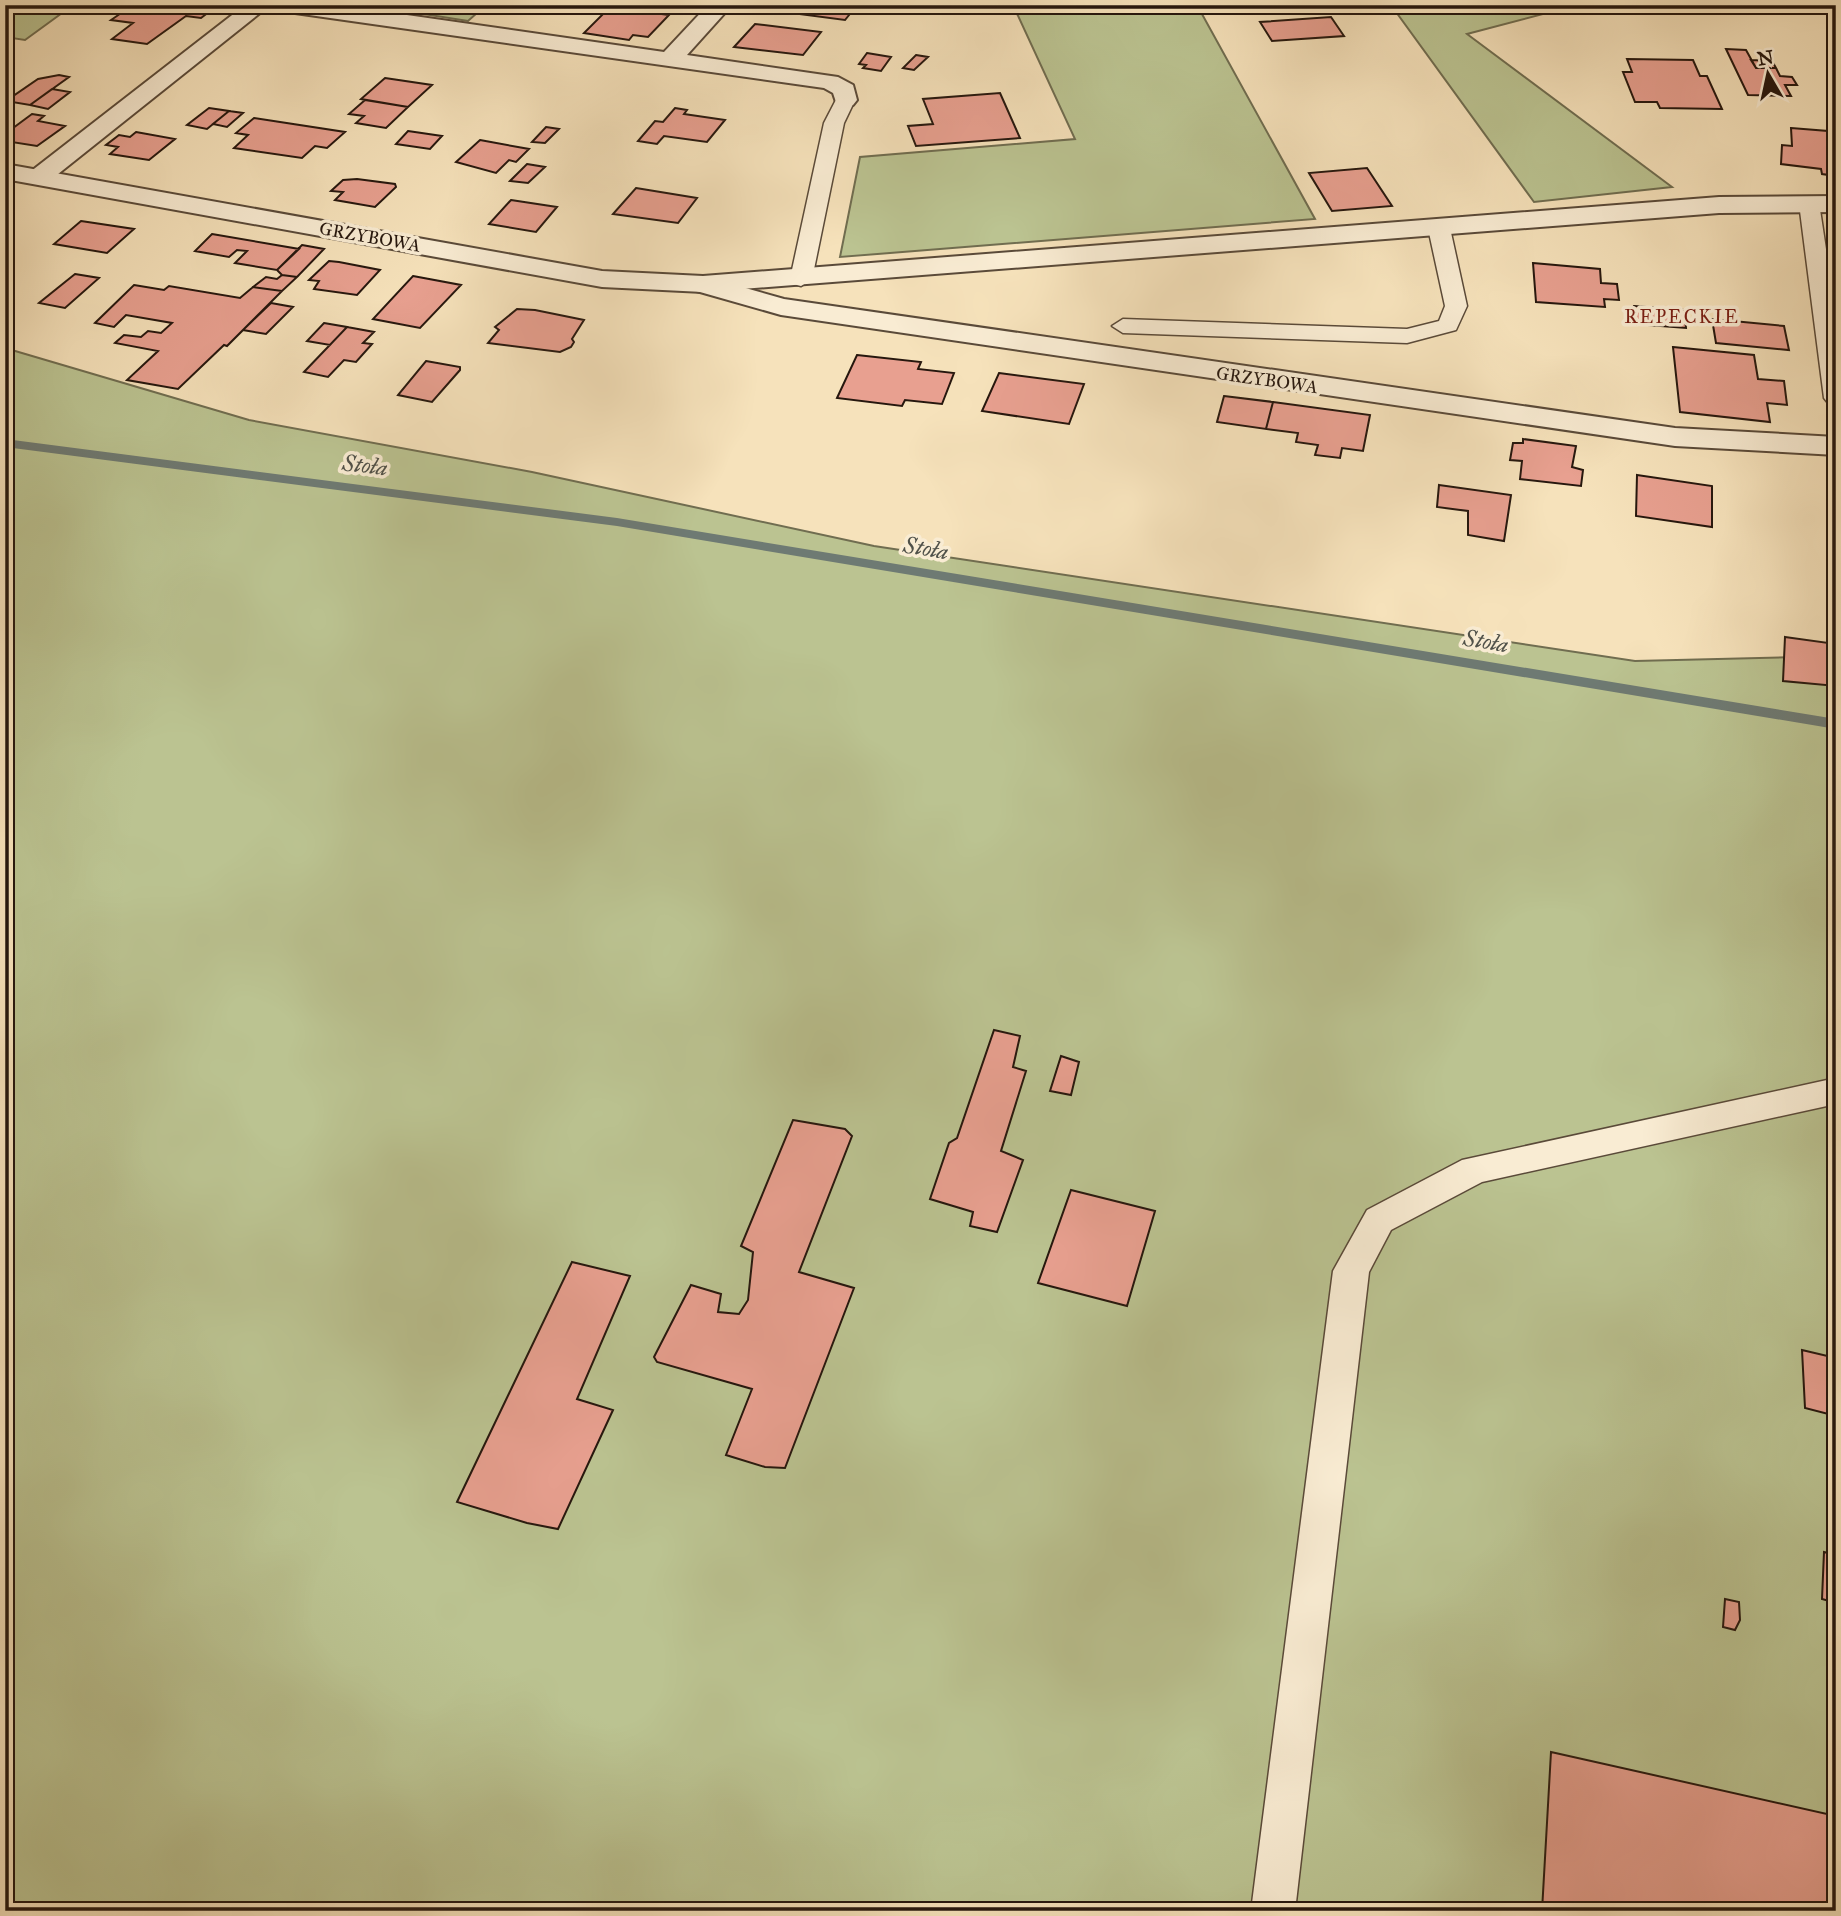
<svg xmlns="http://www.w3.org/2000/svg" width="1841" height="1916" font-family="'IM FELL Great Primer',serif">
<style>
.green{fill:#bbc391;stroke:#706d50;stroke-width:2}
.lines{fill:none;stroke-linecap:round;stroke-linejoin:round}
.stream{fill:#6e7a73;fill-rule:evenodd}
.building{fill:#e8a090;stroke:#26170e;stroke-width:2}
.service-casing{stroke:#5a4a39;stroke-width:3}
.minor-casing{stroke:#5a4a39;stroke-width:4}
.tertiary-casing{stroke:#5a4a39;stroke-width:4}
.service{fill:#f9ecd3;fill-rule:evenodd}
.minor{fill:#f9ecd3;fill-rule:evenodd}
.tertiary{fill:#f9ecd3;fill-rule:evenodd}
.labels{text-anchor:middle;stroke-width:7;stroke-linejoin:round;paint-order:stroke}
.far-street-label{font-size:18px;fill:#26170e;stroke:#f9ecd3}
.far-neighbourhood-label{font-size:19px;letter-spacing:2px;fill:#7a1f14;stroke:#f9ecd3}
.water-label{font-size:23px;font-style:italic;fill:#505149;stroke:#f9ecd3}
</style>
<rect width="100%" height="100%" fill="#f6e2bb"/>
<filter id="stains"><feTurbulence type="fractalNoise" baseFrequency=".00286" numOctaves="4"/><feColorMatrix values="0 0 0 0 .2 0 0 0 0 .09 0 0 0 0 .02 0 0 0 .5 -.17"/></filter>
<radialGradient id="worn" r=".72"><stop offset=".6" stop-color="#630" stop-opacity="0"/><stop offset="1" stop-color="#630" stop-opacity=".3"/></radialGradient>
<path class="green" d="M5 5H73L25 40 5 37Z
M366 5H486L468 21Z
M1013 5H1197L1315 219 840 257 860 157 1075 139Z
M1391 5H1577L1467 34 1672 187 1534 202Z
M5 348 249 420 532 472 874 546 1635 661 1836 656V1911H5Z"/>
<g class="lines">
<path class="stream" d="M5 439 617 518 1836 719V729L617 526 5 447Z"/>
</g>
<path class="building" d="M184 5H218L201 18 186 16 147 44 112 39 133 23 111 20 130 7 172 14Z
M789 5H857L845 20 784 12Z
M610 7 669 15 648 37 633 35 629 40 584 33Z
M1331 17 1344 36 1272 41 1260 22Z
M755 24 821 32 803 55 734 47Z
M1726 49 1746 50 1756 68H1776L1780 76 1792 77 1797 85H1785L1791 96 1748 95Z
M867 53 891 57 881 71 863 68 866 65 859 64Z
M916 55 928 57 914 70 903 68Z
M1627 59 1693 60 1700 76H1707L1722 109 1660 108 1657 102H1635L1623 72H1632Z
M1751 60 1772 61 1776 68H1756Z
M59 75 69 77 30 105 6 101 38 79Z
M385 78 432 85 408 107 361 99Z
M52 89 70 92 48 109 30 105Z
M1000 93 1020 138 916 146 908 126 933 124 923 99Z
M365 100 408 107 386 128 356 123 364 116 349 114Z
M209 108 229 111 207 129 187 125Z
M675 108 687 110 684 114 725 120 707 142 664 136 657 144 638 141 655 121 663 122Z
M229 111 243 113 227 127 213 124Z
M32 114 44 116 38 121 65 126 37 146 5 141V134Z
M254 118 345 132 327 148 315 146 302 158 234 148 248 135 236 133Z
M546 127 559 129 545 143 532 142Z
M1791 128 1828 131 1836 151V176L1822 174 1821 169 1781 164 1782 145 1792 146Z
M408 131 442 136 430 149 396 144Z
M136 132 175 139 149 160 110 154 118 147 106 145 119 135 130 137Z
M480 140 529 149 516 162 509 160 496 173 456 162Z
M527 164 545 167 528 183 510 181Z
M1367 168 1392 206 1332 211 1309 173Z
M357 179 395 184 396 187 375 207 335 200 343 192 331 191 343 180Z
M636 188 697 198 678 223 613 214Z
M511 200 557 207 536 232 489 224Z
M81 221 134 229 107 253 54 244Z
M212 234 299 249 277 270 235 263 247 251 237 250 229 257 195 251Z
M302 245 324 249 297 277 282 275 277 270Z
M329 261 339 262 380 270 357 295 314 289 319 281 309 280Z
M1533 263 1600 269 1601 283 1617 284 1619 300 1604 299 1605 307 1536 302Z
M75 274 99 278 65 308 39 303Z
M282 275 297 277 282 291 253 287 266 277 277 279Z
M413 276 461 285 420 328 373 319Z
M134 285 164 290 169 286 240 298 253 287 282 291 227 346 224 345 178 389 127 380 158 351 115 343 124 335 141 337 148 331 161 333 172 323 126 315 114 327 95 323Z
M271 303 293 307 266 334 243 330Z
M1634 306 1684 310 1686 328 1635 324Z
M517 309 535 310 584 320 572 339 574 342 571 347 560 352 488 343 499 330 495 327Z
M1712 319 1784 326 1789 350 1716 343Z
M324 323 347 327 330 345 307 341Z
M347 327 374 332 363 343 372 344 356 362 344 360 328 377 304 372Z
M1673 347 1754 355 1758 379 1784 381 1787 405 1767 403 1770 422 1680 412Z
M857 355 921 362 918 369 954 373 942 404 905 400 902 406 837 398Z
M426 361 460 367V370L432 402 398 395Z
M999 373 1084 384 1069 424 982 411Z
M1224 396 1273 402 1266 429 1217 422Z
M1273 402 1370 415 1363 451 1342 448 1340 458 1315 455 1318 445 1296 442 1298 433 1266 429Z
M1523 439 1576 446 1572 467 1583 470 1581 486 1520 479 1522 461 1510 460 1513 443H1523Z
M1637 475 1712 486V527L1636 516Z
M1439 485 1511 495 1504 541 1468 535V511L1437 507Z
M1785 637 1836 644V686L1783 681Z
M994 1030 1020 1036 1013 1067 1026 1071 1001 1151 1023 1160 997 1232 970 1226 973 1212 930 1199 949 1143 957 1138Z
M1061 1056 1079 1062 1071 1095 1050 1091Z
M793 1120 845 1129 852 1136 799 1272 854 1288 785 1468 765 1467 726 1455 752 1389 657 1362 654 1357 691 1285 721 1294 718 1312 739 1314 748 1300 753 1252 741 1246Z
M1071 1190 1155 1211 1127 1306 1038 1283Z
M572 1262 630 1276 577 1399 613 1410 558 1529 527 1523 457 1502Z
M1802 1350 1836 1358V1416L1805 1408Z
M1824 1552 1836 1555V1603L1822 1599Z
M1725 1599 1739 1602 1740 1620 1735 1630 1723 1627Z
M1551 1752 1836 1816V1911H1542Z"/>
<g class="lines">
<g class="service-casing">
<path id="service" d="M845 94 855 100 844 123 812 279 801 286 793 284 790 279 824 123 838 96Z
M1809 197 1819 203 1836 315V405L1828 403 1824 398 1799 203Z
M1439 222 1450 228 1467 306 1456 330 1407 343 1123 333 1112 326 1123 319 1407 329 1439 321 1445 306 1428 228Z
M1836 1078V1104L1482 1182 1391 1230 1369 1272 1295 1911H1251L1333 1271 1367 1210 1462 1160Z"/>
</g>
<g class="minor-casing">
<path id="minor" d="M245 5H270L48 182H30L26 177 30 172Z
M277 5H337L664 52 708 5H732L687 55 838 77 853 85 857 100 853 105H837L833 93 824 88 288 12Z
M703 276 784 299 1675 428 1836 437V455L1675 446 781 315 693 290 690 284 693 278Z"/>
</g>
<g class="tertiary-casing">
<path id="tertiary" d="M5 164 602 271 703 276 1719 197 1836 196V212L1719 213 703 292 602 287 5 179Z"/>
</g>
<use href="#service" class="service"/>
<use href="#minor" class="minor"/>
<use href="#tertiary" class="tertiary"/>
</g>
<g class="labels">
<g class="far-street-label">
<text transform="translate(370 237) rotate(10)" y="6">GRZYBOWA</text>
<text transform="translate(1267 380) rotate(8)" y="6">GRZYBOWA</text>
</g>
<g class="far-neighbourhood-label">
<text x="1682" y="323">REPECKIE</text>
</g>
<g class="water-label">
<text transform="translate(365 465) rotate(7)" y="8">Stoła</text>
<text transform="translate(926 548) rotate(9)" y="8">Stoła</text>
<text transform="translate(1486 641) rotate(9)" y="8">Stoła</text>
</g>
</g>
<rect width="1841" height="1916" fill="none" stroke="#f6e2bb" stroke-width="28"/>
<rect x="7" y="7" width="1827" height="1902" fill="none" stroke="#26170e" stroke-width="3.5"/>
<rect x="14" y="14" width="1813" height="1888" fill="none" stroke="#26170e" stroke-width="2"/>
<g transform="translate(1768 74) rotate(351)" stroke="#f9ecd3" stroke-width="5" paint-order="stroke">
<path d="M0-5L12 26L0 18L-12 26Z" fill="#26170e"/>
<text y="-10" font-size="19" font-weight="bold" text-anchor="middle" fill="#26170e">N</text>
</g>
<rect width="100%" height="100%" filter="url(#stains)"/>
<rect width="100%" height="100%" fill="url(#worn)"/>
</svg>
